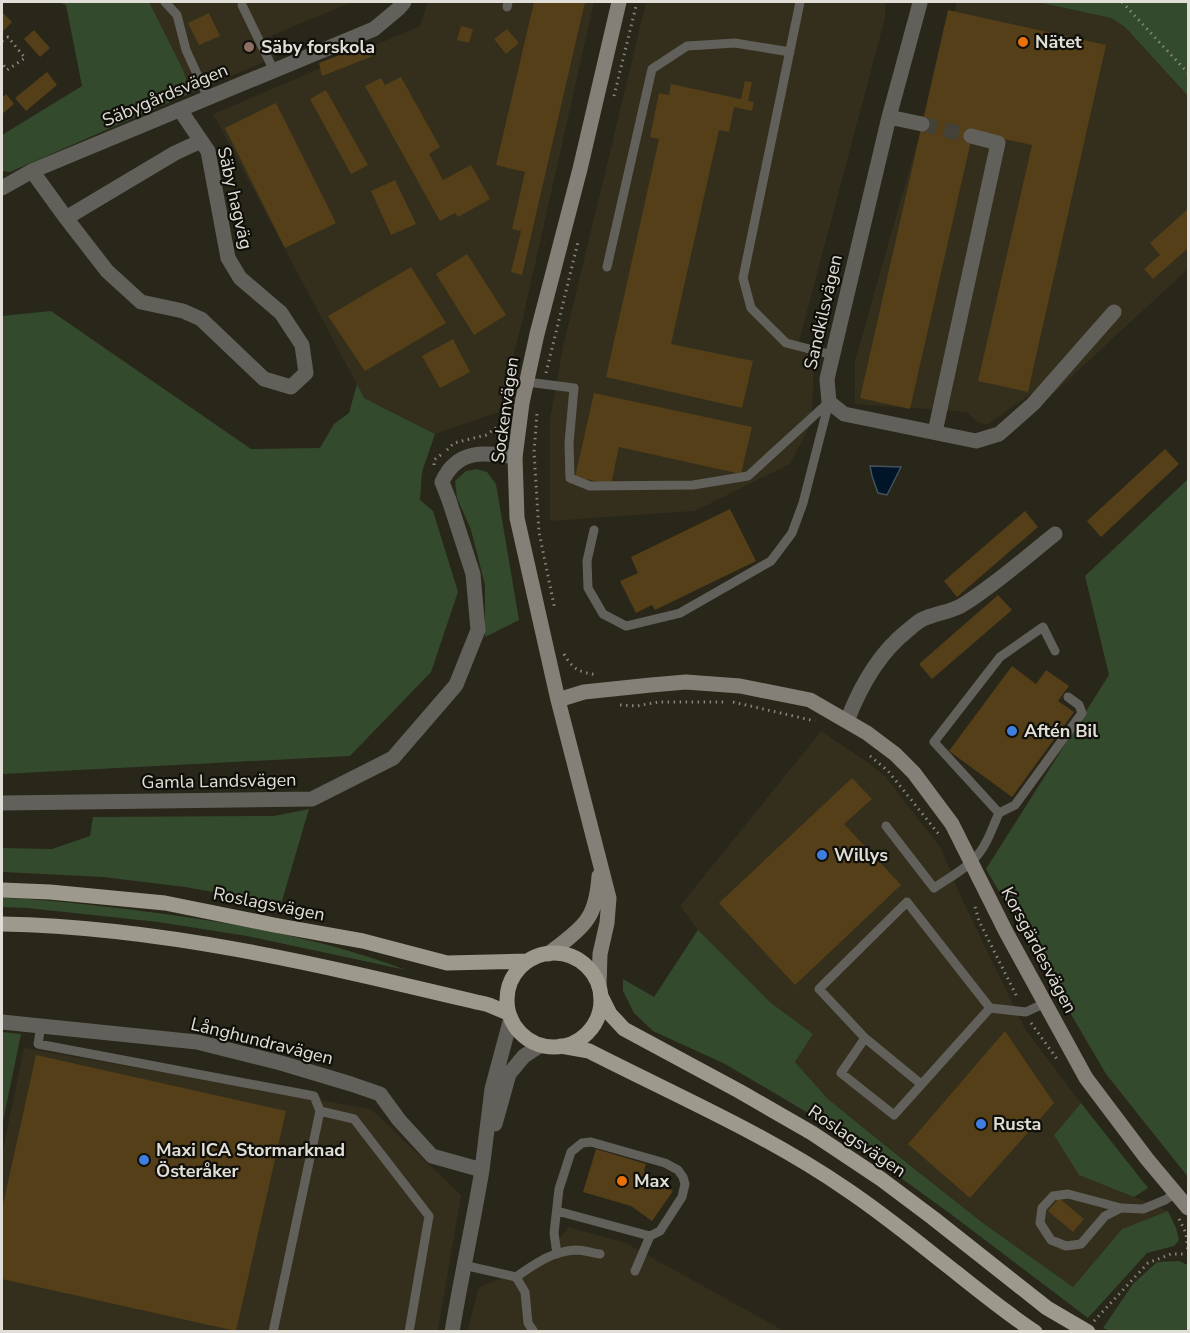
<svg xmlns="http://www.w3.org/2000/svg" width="1190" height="1333" font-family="'Nunito Sans',sans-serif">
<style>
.built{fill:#332f1c}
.green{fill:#344a2c}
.water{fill:#001527;stroke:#43515c;stroke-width:1.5}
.building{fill:#553f18}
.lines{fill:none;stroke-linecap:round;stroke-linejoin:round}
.street-tunnel{stroke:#444236;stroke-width:15;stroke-dasharray:15 8;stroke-linecap:butt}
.path{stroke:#89867c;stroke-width:3;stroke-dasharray:1.5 4.5;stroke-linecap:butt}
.lane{stroke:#62605a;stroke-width:9}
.street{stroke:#62605a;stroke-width:15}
.secondary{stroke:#848077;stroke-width:15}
.primary{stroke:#9e998d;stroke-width:15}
.food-dot{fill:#e8710a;stroke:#100f0a;stroke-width:2}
.education-dot{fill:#8d6e63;stroke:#100f0a;stroke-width:2}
.shop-dot{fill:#3f7fe0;stroke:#100f0a;stroke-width:2}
.labels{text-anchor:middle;stroke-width:4.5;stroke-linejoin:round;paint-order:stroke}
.poi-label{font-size:18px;font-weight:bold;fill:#e0ded6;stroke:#100f0a;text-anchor:start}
.street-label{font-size:18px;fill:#e0ded6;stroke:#100f0a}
</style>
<rect width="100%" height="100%" fill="#29261a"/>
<path class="built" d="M149 2H353L268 37 276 57 191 93 183 70Z
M428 2H594L523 318 499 412 435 434 364 398 213 114 420 26Z
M646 2H885V18L799 342 815 349 811 424 790 464 695 511 550 521V419L563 347Z
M957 2H1037L1111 18 1125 27 1188 96V269L1042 404 1032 393 987 425 976 421 968 412 855 404V361Z
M821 731 870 764 884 775 941 848 962 899 1025 1029 1081 1103 1054 1135 1079 1174 1168 1211 1122 1229 1073 1287 983 1223 828 1099 795 1062 813 1034 771 1003 698 930 680 906Z
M24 1048 371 1109 461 1195 438 1331 2 1332V1154Z
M569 1227 626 1243 784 1331 467 1332 479 1287 541 1262Z"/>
<path class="green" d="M58 2H149L183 70 191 93 10 172 2 171V135L82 86 66 5Z
M1037 2H1188V96L1125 27 1111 18Z
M51 311 251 449 320 448 334 424 349 413 357 384 364 398 435 434 422 472 420 500 433 511 458 592 431 672 350 756 2 774V316Z
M477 469 487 472 496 484 519 620 485 637V585L471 530 457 498 455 481 466 471Z
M1188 479V1177L1106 1074 986 869 1109 675 1085 576Z
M309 809 281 904 185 887 103 877 2 872V848L52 849 90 836 93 817 274 816Z
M2 898C46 899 90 905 134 910 228 922 316 936 406 970L247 936 158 922 27 908 2 907Z
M698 930 771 1003 813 1034 795 1062 828 1099 911 1166 983 1223 1073 1287 1122 1229 1168 1211 1176 1228 1179 1240 1174 1246 1147 1253 1088 1318 952 1215 825 1123 725 1064 653 1031 634 1013 623 991V979L654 997Z
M2 1032 21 1034 2 1126Z
M1081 1103 1148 1188 1134 1197 1079 1175 1054 1135Z
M1179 1261 1188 1265V1328L1184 1332H1112L1103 1328 1133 1284 1157 1262Z"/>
<path class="water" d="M870 466 901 467 887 495 878 493 872 476Z"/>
<path class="building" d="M534 2H585L522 275 511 272 521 231 512 229 525 172 496 165Z
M948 10 1106 45 1028 392 978 381 1032 145 973 132 910 409 860 398Z
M3 13 12 22 2 32V15Z
M209 13 220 36 199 45 188 23Z
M461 26 473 29 469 43 457 40Z
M507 29 519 43 506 54 494 39Z
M34 30 50 48 40 57 24 39Z
M366 45 373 56 322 76 319 63Z
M47 72 57 85 26 111 15 98Z
M401 77 440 147 429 154 443 180 471 165 490 199 458 217 455 213 440 221 365 86 381 78 385 85Z
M745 81 752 82 748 101 754 102 752 111 734 107 729 132 719 130 671 344 753 361 742 408 606 377 659 139 650 137 659 93 669 95 671 84 741 99Z
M326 90 368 165 351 174 310 99Z
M6 94 14 104 2 114V98Z
M276 103 336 223 285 248 225 128Z
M395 180 416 224 391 235 371 191Z
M1188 209V248L1153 279 1144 269 1160 255 1150 243Z
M467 254 506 315 474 335 436 274Z
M411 267 446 323 365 371 328 316Z
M453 339 470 372 440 388 422 356Z
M594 393 752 427 741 474 619 447 611 484 575 477Z
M1165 449 1179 464 1101 537 1087 521Z
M730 509 756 561 655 610 652 605 636 613 620 581 638 573 631 557Z
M1025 511 1038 527 957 597 944 581Z
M998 595 1012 610 932 679 919 664Z
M1012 666 1036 684 1046 670 1069 686 1058 701 1074 712 1012 797 949 751Z
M852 778 872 799 844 824 901 885 795 985 719 903Z
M1005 1031 1054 1103 970 1198 908 1144Z
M36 1055 286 1111 236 1331 2 1279V1209Z
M596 1149 646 1164 644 1171 673 1191 652 1221 631 1206 583 1192Z
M1059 1198 1084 1219 1073 1232 1048 1211Z"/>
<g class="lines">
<path class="street-tunnel" d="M922 124 971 136"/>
<path class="path" d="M1122 2 1188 73
M2 41 8 37 25 58 7 70 2 63
M614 96 637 2
M546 373 578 242
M537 414 534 452 539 532 555 610
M447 450 454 443 486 435 504 422
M434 465V460L442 454
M564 654C573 670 580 672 597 675
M733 702 815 721
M620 705 636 706 659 702H727
M870 756 888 771 941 837
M975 907 979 921 1018 999
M1031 1023 1057 1059
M1179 1219 1186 1233 1188 1253
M1094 1321 1148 1263 1171 1254H1188"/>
<path class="lane" d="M165 2 177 15 186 50 208 98
M800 2 743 278 751 308 786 343 833 355
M242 5 274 71
M507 7 508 2
M607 267 652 69 687 46 735 43 790 52
M527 382 574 388 569 443 570 478 590 486 693 485 748 476 829 402
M594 530 587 561 588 588 603 614 626 626 680 613 771 561 792 533 803 503 829 402
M999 813 1015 805 1082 713 1079 705 1068 697
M886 826 934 888C950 877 968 868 980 852 988 842 993 826 999 813L934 742 1000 657 1043 627 1055 651
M990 1008 894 1115 841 1073 865 1038 819 989 907 902 990 1008 1026 1012 1045 1003
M41 1025 38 1044 314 1096 320 1111 354 1119 429 1216 409 1332
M865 1038 921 1084
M1121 1208 1105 1216 1081 1244 1066 1246 1051 1240 1040 1223 1042 1208 1053 1196 1068 1194 1121 1208 1143 1209 1165 1200 1176 1193
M557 1211 650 1236 635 1271
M557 1254 554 1233 559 1189 571 1152 582 1143 591 1142 665 1163 678 1170 683 1177 685 1184 682 1197 660 1231 650 1236
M463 1265 516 1277 525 1292 528 1323 534 1332
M516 1277C535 1264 552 1251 576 1250 584 1250 592 1253 600 1254
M273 1332 320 1111"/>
<path class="street" d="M919 2 920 3 889 117 827 379 829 402 844 414 976 441 999 434 1033 404 1114 312
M889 117 922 124
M32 171 66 218 107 271 141 302 183 311 201 319 264 379 291 387 306 373 302 345 281 313 240 278 228 258 208 151 180 110
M2 188 32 171 374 29 398 9 404 2
M66 218 175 153 201 141
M935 432 998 143 971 136
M847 721C860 687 878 654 907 631 912 627 916 623 921 620 935 613 953 612 964 604 996 584 1025 558 1055 534
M2 803 312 799 393 758 456 685 478 630 473 574 449 500 442 482C457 449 483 452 515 457
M2 1022 197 1042 281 1063 351 1084 380 1094 399 1120 432 1156 482 1170C473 1224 461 1277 452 1332
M495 1124 509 1074 524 1056 541 1045
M482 1170 492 1089 511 1018"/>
<path class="secondary" d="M558 700 584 692 651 685 686 682 740 686 810 700 867 733 895 754 914 773 952 824 1006 932 1086 1078 1147 1159 1188 1208
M548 954C560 945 581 930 588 918 596 906 598 890 599 876
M599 986 600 954 607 923 609 898 558 700 517 518 515 457 522 403 537 334 580 169 619 2"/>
<path class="primary" d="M2 890 50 892 165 903 274 925 363 941 447 963 528 961
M2 924C167 927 329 967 489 1005L508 1013
M507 1000a47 47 0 1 1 94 0a47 47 0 1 1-94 0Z
M601 996 610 1014 624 1029 739 1091 812 1133 881 1179 933 1218 1047 1308 1088 1332
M561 1046 589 1051C675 1095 766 1134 846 1189 885 1215 921 1245 958 1274 983 1294 1008 1314 1035 1332"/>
</g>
<g class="food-dot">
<circle cx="1023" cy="42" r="6"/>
<circle cx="622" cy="1181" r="6"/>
</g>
<circle class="education-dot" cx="249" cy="47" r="6"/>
<g class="shop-dot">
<circle cx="1012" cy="731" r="6"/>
<circle cx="822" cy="855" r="6"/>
<circle cx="981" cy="1124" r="6"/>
<circle cx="144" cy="1160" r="6"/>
</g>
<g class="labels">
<g class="poi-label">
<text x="1035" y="48">Nätet</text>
<text x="261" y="53">Säby forskola</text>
<text x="1024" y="737">Aftén Bil</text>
<text x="834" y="861">Willys</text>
<text x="993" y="1130">Rusta</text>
<text x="156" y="1156">Maxi ICA Stormarknad<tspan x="156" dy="21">Österåker</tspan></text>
<text x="634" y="1187">Max</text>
</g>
<g class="street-label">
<text transform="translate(165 95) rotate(-23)" y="6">Säbygårdsvägen</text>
<text transform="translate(235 198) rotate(77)" y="6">Säby hagväg</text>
<text transform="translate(823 312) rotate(-77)" y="6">Sandkilsvägen</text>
<text transform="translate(505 410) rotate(-82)" y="6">Sockenvägen</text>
<text transform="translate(219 781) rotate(-1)" y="6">Gamla Landsvägen</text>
<text transform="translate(269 904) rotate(11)" y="6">Roslagsvägen</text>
<text transform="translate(1039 950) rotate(62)" y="6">Korsgärdesvägen</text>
<text transform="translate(262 1041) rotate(14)" y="6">Långhundravägen</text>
<text transform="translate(857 1141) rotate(34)" y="6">Roslagsvägen</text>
</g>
</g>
<rect width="1190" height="1333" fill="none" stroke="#e0ded6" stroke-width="6"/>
</svg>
